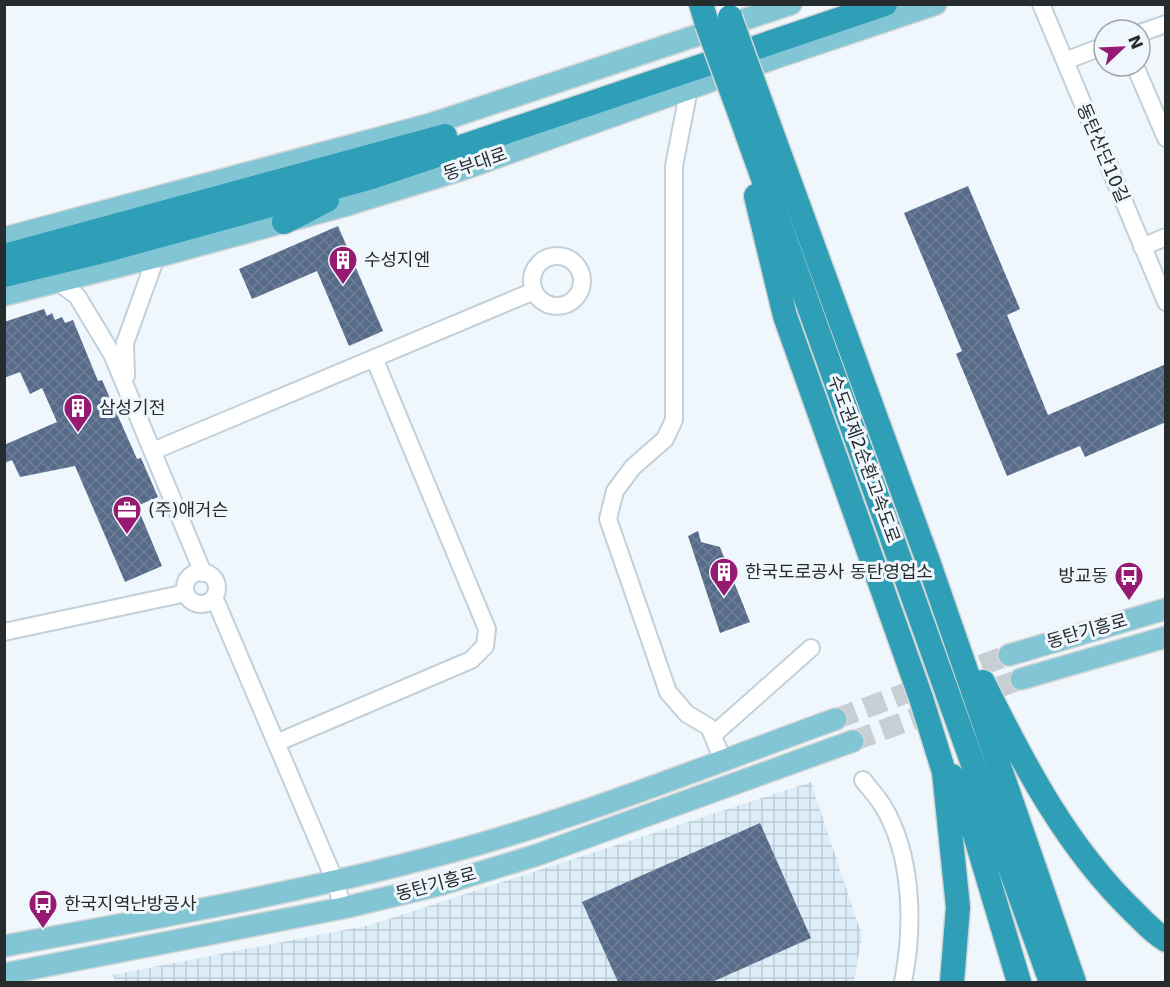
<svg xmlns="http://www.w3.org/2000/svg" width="1170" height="987" font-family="'DejaVu Sans','Noto Sans KR',sans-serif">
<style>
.industrial{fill:url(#industrial-grid)}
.building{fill:url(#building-cross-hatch)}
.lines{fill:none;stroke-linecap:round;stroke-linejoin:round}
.major-tunnel{stroke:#c7ced4;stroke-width:21;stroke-dasharray:21 10;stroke-linecap:butt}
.minor-casing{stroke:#c2d0d9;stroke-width:20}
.major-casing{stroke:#d4d5d5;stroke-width:24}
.highway-casing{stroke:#d4d5d5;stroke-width:27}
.minor{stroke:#fff;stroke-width:16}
.major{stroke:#82c5d4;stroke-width:21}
.highway{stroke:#2f9fb8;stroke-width:24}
.highway-bridge-casing{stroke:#d4d5d5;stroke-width:27;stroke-linecap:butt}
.highway-bridge{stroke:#2f9fb8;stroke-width:24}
.labels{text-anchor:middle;stroke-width:6;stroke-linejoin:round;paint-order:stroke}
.street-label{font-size:18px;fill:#262b2e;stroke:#eff7fd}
.poi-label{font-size:18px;fill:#262b2e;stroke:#eff7fd;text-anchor:start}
</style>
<defs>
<pattern id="industrial-grid" width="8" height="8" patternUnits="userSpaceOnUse" patternTransform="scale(1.5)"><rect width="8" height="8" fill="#dcedf8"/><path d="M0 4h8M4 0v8" fill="none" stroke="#bdcbd5"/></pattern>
<pattern id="building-cross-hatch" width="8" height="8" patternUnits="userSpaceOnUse" patternTransform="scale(1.5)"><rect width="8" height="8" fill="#566a89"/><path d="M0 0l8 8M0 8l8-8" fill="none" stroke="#707f97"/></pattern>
</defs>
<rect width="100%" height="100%" fill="#eff7fd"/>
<path class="industrial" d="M811 782 862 935 854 982H116L112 975 370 925Z"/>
<path class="building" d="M968 186 1020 309 1007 315 1048 415 1166 364V422L1085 457 1080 446 1007 476 956 354 962 351 904 213Z
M338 226 383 331 349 346 317 271 252 299 239 269Z
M44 309 47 316 52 313 55 320 62 317 65 323 73 320 98 381 102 380 137 459 141 458 158 497 137 506 162 566 125 582 75 466 20 477 12 460 4 463V445L57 422 42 388 30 394 20 372 4 378V322Z
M698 531 701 542 720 547 750 622 720 633 688 536Z
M760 823 811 938 712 982H618L582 902Z"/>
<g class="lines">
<path class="major-tunnel" d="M836 719 1009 655
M853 741 1021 679"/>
<g class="minor-casing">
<path id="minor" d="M1041 4 1166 302
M1140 33 1166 24
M1065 61 1104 46
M1135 66 1166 138
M689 89 674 166V420L665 439 633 467 615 491 608 519 668 692 687 714 709 727 723 760
M1142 247 1166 237
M532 281a25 25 0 1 1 50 0a25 25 0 1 1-50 0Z
M58 282 77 296 112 354 203 573
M126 376 125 343 156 257
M153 451 534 291
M185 588a16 16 0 1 1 32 0a16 16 0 1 1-32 0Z
M214 597 335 881 343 908
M4 632 186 593
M713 735 811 648
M276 743 471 660 485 646 487 629 374 358
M863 780C870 789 877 797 883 806 913 856 914 927 903 982"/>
</g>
<g class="major-casing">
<path id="major" d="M4 238 431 124 791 4
M4 295 156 257 347 205 464 169 778 57 936 4
M1009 655 1166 609
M1021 679 1166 637
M4 946C162 917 321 889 476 845 598 810 717 762 836 719
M4 974 343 908 439 885 537 855 853 741"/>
</g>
<g class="highway-casing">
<path id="highway" d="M701 4 707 24
M758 95 928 561 1074 982
M736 103 1051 982
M756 196 785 316 921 698 944 772 958 907 952 982
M284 222 327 200
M4 256 445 136
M4 275 107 250 372 177 885 4
M983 682C1024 765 1067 848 1135 913 1144 922 1154 933 1166 940
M952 776 973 828 1019 982"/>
</g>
<use href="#minor" class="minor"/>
<use href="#major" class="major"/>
<use href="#highway" class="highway"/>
<g class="highway-bridge-casing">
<path id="highway-bridge" d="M730 17 758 95
M707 24 736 103"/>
</g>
<use href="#highway-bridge" class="highway-bridge"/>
</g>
<defs>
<g id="building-pin" transform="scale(1.5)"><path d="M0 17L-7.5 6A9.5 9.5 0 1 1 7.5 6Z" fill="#971a72" stroke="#eff7fd"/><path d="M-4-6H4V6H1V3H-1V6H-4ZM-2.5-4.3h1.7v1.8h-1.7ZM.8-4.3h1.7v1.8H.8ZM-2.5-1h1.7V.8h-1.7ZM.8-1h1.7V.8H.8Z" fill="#fff"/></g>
<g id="office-pin" transform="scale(1.5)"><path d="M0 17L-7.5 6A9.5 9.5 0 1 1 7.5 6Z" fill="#971a72" stroke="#eff7fd"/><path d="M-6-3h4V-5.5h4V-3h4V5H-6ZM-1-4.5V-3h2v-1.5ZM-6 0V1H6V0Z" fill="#fff"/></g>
<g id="bus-pin" transform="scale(1.5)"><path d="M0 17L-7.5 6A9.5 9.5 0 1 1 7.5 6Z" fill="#971a72" stroke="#eff7fd"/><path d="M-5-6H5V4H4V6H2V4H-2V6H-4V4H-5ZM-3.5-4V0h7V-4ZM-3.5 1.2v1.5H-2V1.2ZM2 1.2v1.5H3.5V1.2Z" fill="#fff"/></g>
</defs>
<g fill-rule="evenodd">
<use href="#building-pin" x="343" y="260"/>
<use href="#building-pin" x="78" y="408"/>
<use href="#office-pin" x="127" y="510"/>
<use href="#building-pin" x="724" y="572"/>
<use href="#bus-pin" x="1129" y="576"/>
<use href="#bus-pin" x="43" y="904"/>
</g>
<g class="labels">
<g class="street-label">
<text transform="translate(1103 153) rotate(67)" y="6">동탄산단10길</text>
<text transform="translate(475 164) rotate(-19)" y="6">동부대로</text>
<text transform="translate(864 459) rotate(70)" y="6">수도권제2순환고속도로</text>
<text transform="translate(1087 631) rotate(-16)" y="6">동탄기흥로</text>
<text transform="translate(436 884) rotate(-15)" y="6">동탄기흥로</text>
</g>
<g class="poi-label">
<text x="364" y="266">수성지엔</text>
<text x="99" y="414">삼성기전</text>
<text x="148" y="516">(주)애거슨</text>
<text x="745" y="578">한국도로공사 동탄영업소</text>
<text x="1108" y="582" text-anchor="end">방교동</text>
<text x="64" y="910">한국지역난방공사</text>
</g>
</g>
<rect width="1170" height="987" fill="none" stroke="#262b2e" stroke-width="12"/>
<g transform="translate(1122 48) rotate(67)"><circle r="28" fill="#eff7fd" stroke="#9fa5aa" stroke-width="1.5"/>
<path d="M0-4.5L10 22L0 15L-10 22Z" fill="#971a72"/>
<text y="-9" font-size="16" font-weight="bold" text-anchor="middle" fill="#262b2e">N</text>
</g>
</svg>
